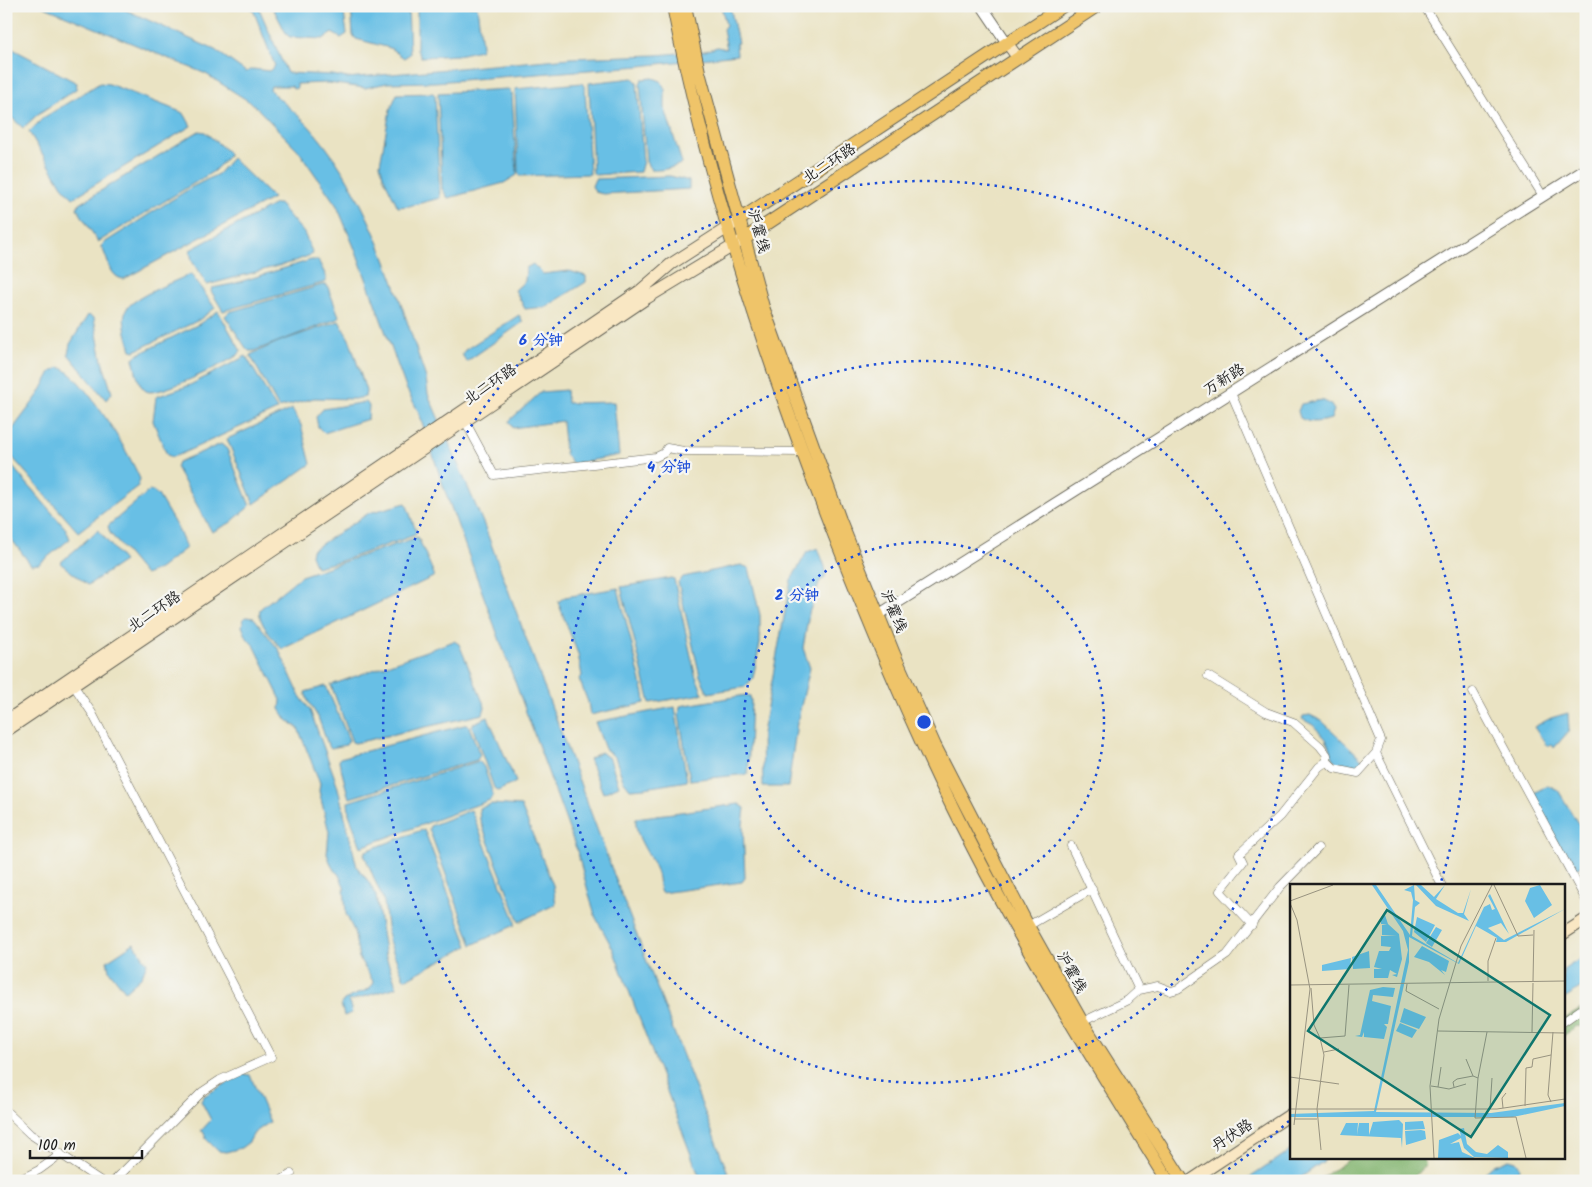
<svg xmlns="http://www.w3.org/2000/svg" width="1592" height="1187" font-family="Kalam,'LXGW WenKai TC',sans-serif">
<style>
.forest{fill:#83b56f;stroke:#506846}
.water{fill:#68bfe5;stroke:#426e80}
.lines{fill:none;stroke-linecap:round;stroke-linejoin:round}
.minor-casing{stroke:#646256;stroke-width:9}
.tertiary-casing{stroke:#646256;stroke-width:12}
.secondary-casing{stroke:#646256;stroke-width:13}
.primary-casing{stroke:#646256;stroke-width:14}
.trunk-casing{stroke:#646256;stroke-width:14}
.minor{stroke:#fff;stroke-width:8}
.tertiary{stroke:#fff;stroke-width:10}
.secondary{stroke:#f9e7c3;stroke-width:11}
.primary{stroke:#efc469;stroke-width:12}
.trunk{stroke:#efc469;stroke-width:12}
.ring{fill:none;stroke:#1d4ed8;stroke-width:2.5;stroke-dasharray:2.5 5}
.labels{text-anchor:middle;stroke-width:4.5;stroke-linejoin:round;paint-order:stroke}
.street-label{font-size:15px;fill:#1c1c1c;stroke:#f6f6f2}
.inset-road{fill:none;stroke:#989380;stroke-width:1}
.view{fill:#0f766e;fill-opacity:0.15;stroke:#0f766e;stroke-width:2.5}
.inset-edge{fill:none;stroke:#1c1c1c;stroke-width:2.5}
.centre{fill:#1d4ed8;stroke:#f6f6f2;stroke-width:2.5}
.ring-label{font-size:15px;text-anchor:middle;font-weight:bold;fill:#1d4ed8;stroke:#f6f6f2;stroke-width:4.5;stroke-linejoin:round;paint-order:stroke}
</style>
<rect width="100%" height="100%" fill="#f6f6f2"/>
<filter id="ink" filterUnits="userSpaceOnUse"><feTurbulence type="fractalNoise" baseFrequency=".02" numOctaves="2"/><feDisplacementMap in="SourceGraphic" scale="10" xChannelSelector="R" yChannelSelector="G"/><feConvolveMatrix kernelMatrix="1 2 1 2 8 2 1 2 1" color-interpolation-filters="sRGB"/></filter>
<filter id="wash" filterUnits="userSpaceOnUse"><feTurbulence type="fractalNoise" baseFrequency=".0096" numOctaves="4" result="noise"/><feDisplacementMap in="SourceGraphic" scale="20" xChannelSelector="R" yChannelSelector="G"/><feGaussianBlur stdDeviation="1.12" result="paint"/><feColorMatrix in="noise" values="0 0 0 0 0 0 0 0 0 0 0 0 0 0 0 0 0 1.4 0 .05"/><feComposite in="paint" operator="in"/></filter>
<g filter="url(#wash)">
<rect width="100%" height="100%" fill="#eae3c3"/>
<path class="forest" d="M1586 1006V1027L1577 1026 1563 1036V1020Z
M1351 1158H1421L1426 1164 1410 1181H1317Z"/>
<path class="water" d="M42 6H117L215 50 246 72 253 69 269 71 275 66 254 12 249 6H258L287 73 333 75 347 78 570 58 656 55 705 51 717 47 727 49 723 29 726 25 721 6H730L738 43H736L737 55 640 66 435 82 387 83 365 88 328 83 297 84V88L293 89 292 86H271L270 90C284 104 302 117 314 132 373 201 397 294 426 378L428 394 484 525 623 899 731 1181H701L613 949 595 916 577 851 444 488 419 413 406 388 357 254 337 206 298 150 253 104 206 74Z
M272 6H343L347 34 341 38 332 33 323 39 290 37 287 35Z
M351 6H408L410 54 404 58 390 48 356 39 353 35Z
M417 6H477L482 46 480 50 458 55 421 57 417 50Z
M9 47 77 83 76 89 38 114 23 128 11 117 6 108V48Z
M633 78 637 82 643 161 640 172 595 175 593 173 589 83Z
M653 78 661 81 665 89V109L682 163C673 168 661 171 651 170L646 162 640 84 642 79Z
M100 83 109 84 181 112 185 115 191 126 73 198 62 186 29 132 43 118Z
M582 83 585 88 590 174 520 176 518 172 515 89Z
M508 89 512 94 517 175 504 183 448 198 442 189 438 93Z
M433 93 435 95 440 198 409 206 398 207 383 176 380 164 390 110 397 94Z
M199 131 205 132 228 152 229 155 214 171 98 242 77 208 79 204Z
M232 158 273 198 124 279C109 278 108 257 101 246L104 243 192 187 218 174Z
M670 176 689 181V189L603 194 595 192 592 186 595 179Z
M275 204H279L304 233 313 254 293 262 207 285 192 261 190 250Z
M311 260H318L326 276V282L223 311 211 291 212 288 233 284Z
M533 264 543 274 569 271 586 276V282L546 307 525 309 515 290 525 281 526 268Z
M191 274 215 308 199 320 135 351 131 350C128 339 121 321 126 310 131 298 178 280 191 274Z
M322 285H327L339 316 337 319 254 351H249L246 348 225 316 229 312Z
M218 311 241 351 238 355C226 363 157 398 146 391 137 385 136 369 133 359L135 356 199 324Z
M88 315 94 318 102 361 112 393 106 400 68 354 70 344Z
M519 315 523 322 466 362 462 354 465 350Z
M339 321 350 341 366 391 365 397 354 399 314 398 279 408 250 355 278 342Z
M246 356 277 410 181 454 172 457 167 455 153 421 156 397 190 385Z
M60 367C84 377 130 454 140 479L138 486 78 532 6 450V438L39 394 51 372Z
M566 390 567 403 614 402 619 455 573 464 565 454 562 421 513 428 509 421 541 392Z
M1322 400 1330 404 1334 410 1331 419C1320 422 1310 424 1300 418L1298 411 1301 404Z
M366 402 369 406 368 419 324 433 318 427 316 417 323 409Z
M292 409 301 425 311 464 254 504 227 439Z
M221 444 227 449 250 506 230 523 212 532 176 467 178 462Z
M6 459 66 529 70 539 39 564 31 565 6 532Z
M149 491H153L158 495 178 529 186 548 159 569 145 575 110 533 108 526Z
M406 503 416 531 415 535 341 561 316 567 311 555 312 550 369 513Z
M98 530 124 561 88 585 60 563Z
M418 537 434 574 433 577 282 649C273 639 257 622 260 609L301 576Z
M818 548 825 567V578L820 581 809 613 803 648 810 668 797 723 788 787H763L762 733 791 580 807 552Z
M741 565 749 568 760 615V643L753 678 745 687 708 693 700 676 678 582 683 577Z
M671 578 674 579 695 674 703 694 650 703 621 587Z
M618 588 644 694 645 703 590 715 588 702 579 679 582 676 578 654 558 602 565 597Z
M246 617 254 618 279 650 300 696 310 710 337 784 357 867 369 882 376 896 386 957 397 987 349 1001 352 1013 344 1016 341 1004 344 1000 369 989 374 983 359 958 354 931 346 914 344 886 339 875 332 867 327 854 329 832 319 791 320 783 298 728 287 720 280 709 281 700 255 647 247 638 242 626 244 618Z
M454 641 459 644 485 707 483 714 355 743 352 742 331 685Z
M326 686 349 740 346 745 331 748 328 745 318 717 308 701 305 692Z
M746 695 750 696 751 701 748 774 690 780 679 715 680 706Z
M675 707 687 781 645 788 630 789 623 780 615 757 605 749 595 722Z
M1568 713 1569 731 1554 748 1552 744 1547 746 1534 727 1551 718Z
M1310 715 1322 721 1364 761 1357 769 1339 765 1334 760 1326 739 1313 725 1302 719 1303 716Z
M488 717 516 782 498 791 494 788 472 726 474 723Z
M468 724 480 755 477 760 350 798 348 795 339 761 340 758Z
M601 752 610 759 619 786 603 793 589 759Z
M479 761 484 767 493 794 490 800 361 847 349 814 348 802Z
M1548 785 1558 790 1580 827 1586 840V863L1573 871 1533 797 1534 793Z
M492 804 521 806 553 885 556 904 519 922 480 820 479 808Z
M739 804 745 808 743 825 745 878 742 882 661 893C658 887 659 880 657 874 652 855 634 839 636 818Z
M471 810 515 920V925L472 945 429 829 430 826Z
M424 829 468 946 410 977 404 979 389 942 384 902 364 854 366 851Z
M134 943 147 963 142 976 125 991 109 970 107 961Z
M1586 955V984L1563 999V970Z
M243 1074 250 1075 270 1122 254 1133 249 1142 241 1148 226 1152 218 1151 206 1139 204 1132 201 1131 211 1120 201 1101 204 1096Z
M1291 1150V1158H1328L1296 1181H1245Z
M1509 1159 1516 1161 1520 1167 1519 1174 1521 1176 1526 1174 1531 1181H1475L1494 1165Z"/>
</g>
<g filter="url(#ink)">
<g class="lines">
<g class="minor-casing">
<path id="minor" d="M1424 6 1543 196
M1231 393 1381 740 1376 753 1442 886
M465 421 494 475 656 457 664 453 667 448 684 451 801 452
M1208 676 1266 712 1293 722 1320 746 1327 755V761
M74 686 92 713 271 1057 220 1080 202 1092 114 1181
M1473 692 1586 900
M1071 846 1139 990 1128 1000 1082 1022
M1252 925 1220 891 1243 862 1239 854 1280 816 1319 767 1327 761 1334 768 1358 773 1376 753
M1028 926 1092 889
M1139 990 1158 986 1171 991 1178 989 1227 955 1280 887 1318 848
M1563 1022 1586 1006
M6 1111 30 1134 101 1181
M17 1181 39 1170 61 1154
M280 1181 291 1174"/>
</g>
<g class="tertiary-casing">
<path id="tertiary" d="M982 6 1007 43
M878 615 1586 169"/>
</g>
<g class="secondary-casing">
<path id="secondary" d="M1007 43 1018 58
M6 721 641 290 671 264 735 223
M6 731 647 298 741 241
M1563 934 1586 919
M1190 1181 1291 1114"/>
</g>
<g class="primary-casing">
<path id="primary" d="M739 220 1063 6
M744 239 1097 6"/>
</g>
<g class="trunk-casing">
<path id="trunk" d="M673 6C709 190 768 368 837 542 878 646 921 748 973 848 1032 963 1100 1071 1168 1181
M685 6 699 72 763 307 840 520 894 654 935 746 1028 926 1082 1022 1183 1181"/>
</g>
<use href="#minor" class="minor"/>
<use href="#tertiary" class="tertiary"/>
<use href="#secondary" class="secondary"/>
<use href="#primary" class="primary"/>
<use href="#trunk" class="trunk"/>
</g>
</g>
<g class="ring">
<circle cx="924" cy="722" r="180"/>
<circle cx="924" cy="722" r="361"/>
<path d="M1289 1121A541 541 0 0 1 1215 1178M633 1178A541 541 0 1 1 1440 885"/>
</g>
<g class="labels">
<g class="street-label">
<text transform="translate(829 163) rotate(-33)" y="5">北二环路</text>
<text transform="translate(759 231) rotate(75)" y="5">沪霍线</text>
<text transform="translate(1224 379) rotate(-32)" y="5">万新路</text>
<text transform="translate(490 384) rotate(-34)" y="5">北二环路</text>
<text transform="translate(154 611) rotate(-34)" y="5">北二环路</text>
<text transform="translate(894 611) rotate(68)" y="5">沪霍线</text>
<text transform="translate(1072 972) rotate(61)" y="5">沪霍线</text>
<text transform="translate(1232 1135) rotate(-33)" y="5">丹伏路</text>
</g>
</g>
<g transform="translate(1290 884)">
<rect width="275" height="275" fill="#eae3c3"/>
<path d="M82 1H86L120 51 123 16 121 8 114 6 124 1 125 16 130 19 125 23 122 52 168 79 194 23 200 20 202 26 205 25 198 12 200 10 219 50 211 39 198 44 214 56 275 25 216 58H206L207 54 186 42 169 80 119 53V78L86 228 201 229 275 219V222L223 233H0V230L84 227 118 66 113 47ZM126 1H131L144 13 155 1 146 15 168 29H173L181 5 174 30 179 37 146 22ZM250 1 262 21 244 34 235 17 240 4ZM95 31 98 40 109 50 112 75 107 93 102 91 107 90 100 86 98 94H84V85H92L84 83 89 67H99L101 63 91 62V52H107L92 51V41L97 40H91V33ZM127 33 145 41 136 58 124 48ZM146 43 152 46 142 63 136 59ZM132 62 159 77 156 88 151 86 155 91 139 78 124 73ZM79 67 80 84 63 85 62 73ZM61 74 60 85 32 87V81ZM93 103 105 104 103 113 83 111 82 117 101 122 98 140H94L97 143 94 155 74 153V148L72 153 65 152 70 151 80 106ZM114 124 136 133 129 145 110 138ZM110 139 127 146 122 154 106 147ZM109 236 113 240 112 264 111 254 50 251 56 239H68L67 251 69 239H79V251L83 238ZM115 238 133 237 135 245 115 246ZM174 244 177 260 186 268 197 270 208 261 218 268V274L184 273 174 264 171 254 160 260 169 258 172 268 185 274H148L149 256 168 249 171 252 169 245ZM131 246 135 247 136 255 116 261 115 247Z" fill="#68bfe5"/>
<path class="inset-road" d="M204 1 228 52 243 51M0 17 43 1M0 19 7 36 20 105 4 241M198 97V77L206 54M243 97 244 46M117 100 116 107 149 125M0 101 275 97M21 104 24 141 30 154 55 152 59 101M148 147 275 149M197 148 188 194 185 234 226 233 236 274M242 148 243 99M30 154 34 171 27 225 31 266M34 168 49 165M176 175 183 192M0 193 49 200M141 202 148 203 151 183M148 203 159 205 176 200M164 203 163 198 167 195 183 192 188 194M261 218 258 211 263 148M235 222 236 184 242 183 243 175 261 171M213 224 212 214 216 209M0 225H207L275 215M200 225 202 194M4 235H27M144 274 140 202 149 135 171 62 202 1"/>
<path class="view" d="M97 26 260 131 181 253 18 147Z"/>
<rect width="275" height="275" class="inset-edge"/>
</g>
<circle cx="924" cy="722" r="8" class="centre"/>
<g class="ring-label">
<text x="541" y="345">6 分钟</text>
<text x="669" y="472">4 分钟</text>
<text x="797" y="600">2 分钟</text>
</g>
<rect width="1592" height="1187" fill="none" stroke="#f6f6f2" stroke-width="25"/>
<path d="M30 1150v8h112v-8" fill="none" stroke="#1c1c1c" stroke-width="2.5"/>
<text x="38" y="1150" font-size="15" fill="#1c1c1c" stroke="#f6f6f2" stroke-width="4" paint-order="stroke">100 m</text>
</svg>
